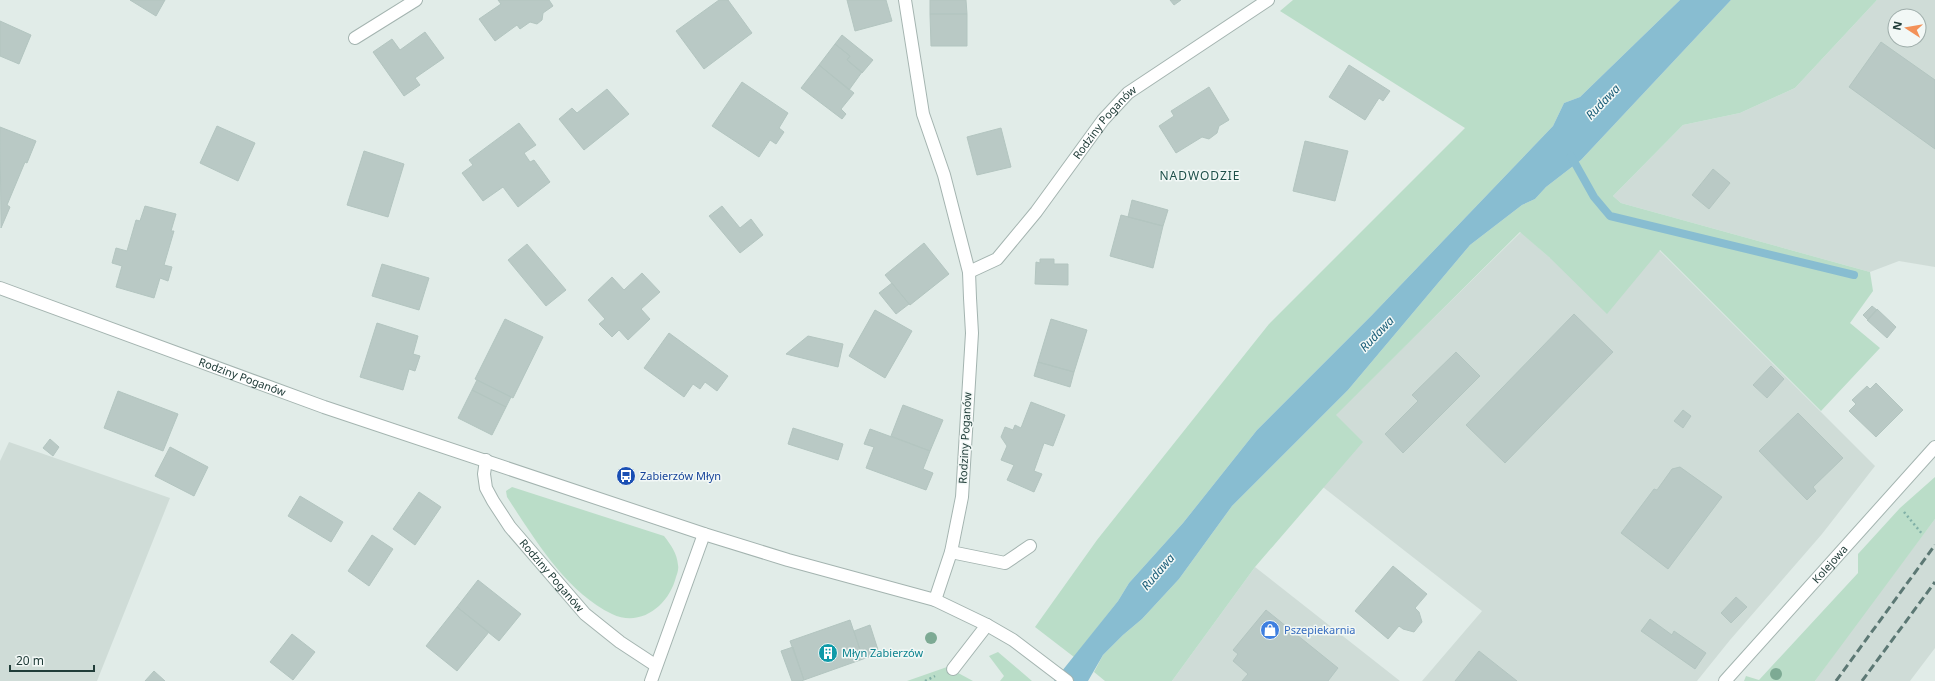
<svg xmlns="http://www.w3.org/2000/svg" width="1935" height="681" font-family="'Noto Sans',sans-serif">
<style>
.built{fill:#cfdcd7;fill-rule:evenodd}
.green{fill:#baddc8}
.water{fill:#88bdd1}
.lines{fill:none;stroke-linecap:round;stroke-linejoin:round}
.stream{stroke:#88bdd1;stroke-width:8}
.building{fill:#b9c9c5;stroke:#b3c5c0}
.minor-casing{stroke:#a4b4b0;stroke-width:14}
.path{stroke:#81b0a7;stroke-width:2.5;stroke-dasharray:2 3;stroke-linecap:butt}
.minor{stroke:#fff;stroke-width:12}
.rail{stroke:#5c7874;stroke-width:3;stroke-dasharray:8 4;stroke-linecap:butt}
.tree{fill:#7daa94}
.labels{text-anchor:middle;stroke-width:3;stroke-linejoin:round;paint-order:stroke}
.street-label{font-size:11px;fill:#213d39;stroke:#f2f8f6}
.transit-label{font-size:11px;fill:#164399;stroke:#f2f8f6;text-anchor:start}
.shop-label{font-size:11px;fill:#366cbe;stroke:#f2f8f6;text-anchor:start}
.culture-label{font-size:11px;fill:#0d838f;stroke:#f2f8f6;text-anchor:start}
.water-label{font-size:12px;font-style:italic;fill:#1b5e79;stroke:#f2f8f6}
.neighbourhood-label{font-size:12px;letter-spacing:1px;fill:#1d4f49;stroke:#f2f8f6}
</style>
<rect width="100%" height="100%" fill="#e1ece8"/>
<path class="built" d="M1877 0H1935V267L1899 261 1870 272 1621 203 1613 196 1683 125 1740 113 1795 88ZM1895 16H1919V40H1895Z
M1521 232 1550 258 1659 250 1875 466 1822 534 1730 640 1697 681H1422L1482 611 1319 484 1335 415Z
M9 442 170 498 97 681H0V461Z
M1935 519V648L1910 681H1815L1858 621Z
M1255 567 1400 681H1172Z"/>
<path class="green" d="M1293 0H1680L1580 97 1564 103 1553 126 1372 315 1257 430 1183 523 1129 583 1118 601 1074 657 1035 627 1097 540 1269 324 1465 128 1280 11Z
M1731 0H1877L1795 88 1740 113 1683 125 1613 196 1621 203 1870 272 1873 291 1850 323 1880 348 1821 411 1660 250 1607 314 1550 258 1520 232 1336 415 1363 442 1255 567 1172 681H1105L1094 672 1103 655 1123 635 1142 619 1179 579 1232 506 1348 390 1470 245 1522 205 1535 199 1546 187 1581 160Z
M1935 477V519L1815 681H1744L1746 676 1759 680 1858 573V554L1900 508Z
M512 487 664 536C671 545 677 553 678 565 679 569 677 574 676 577 669 605 641 628 612 614 566 592 534 538 507 497L506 491Z
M998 652 1032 681H1000L1004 676 989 656Z
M947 667 973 681H907Z"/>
<path class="water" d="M1680 0H1731L1581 160 1546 187 1535 199 1522 205 1470 245 1348 390 1232 506 1179 579 1142 619 1123 635 1103 655 1088 681H1054L1118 601 1129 583 1183 523 1257 430 1372 315 1553 126 1564 103 1580 97Z"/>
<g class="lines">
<path class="stream" d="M1571 156 1594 197 1610 216 1854 275"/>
</g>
<path class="building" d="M130 0H165L156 16Z
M498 0H549L553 6 543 13 542 20 537 24 530 22 520 29 517 25 495 41 479 19 501 4Z
M719 0H728L752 33 704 69 676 31Z
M847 0H886L892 21 855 31Z
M930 0H966L967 14H930Z
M1170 0H1181L1174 5Z
M930 14H967V46H931Z
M0 21 31 35 19 64 0 56Z
M425 32 444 58 415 78 420 85 404 96 373 52 392 39 400 50Z
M842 35 873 60 862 73 847 60 850 56 835 44Z
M1881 42 1935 80V149L1849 87Z
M835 44 850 56 847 60 862 72 849 90 819 65Z
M819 65 854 93 841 109 846 114 842 119 801 88Z
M1349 65 1390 91 1383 101 1379 98 1365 120 1329 97Z
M742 82 788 113 779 128 784 132 776 144 770 140 759 157 712 126Z
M1209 87 1229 120 1219 126 1217 133 1209 139 1202 137 1176 153 1159 126 1174 116 1171 111Z
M607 89 629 114 584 150 559 119 572 108 577 113Z
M519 123 536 145 524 153 530 162 534 160 550 182 518 207 503 187 483 201 462 173 473 165 469 160Z
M217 126 255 143 238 181 200 163Z
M0 127 36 141 27 163 25 162 7 205 10 207 1 228Z
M1001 128 1011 167 977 175 967 137Z
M1305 141 1348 151 1335 201 1293 191Z
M364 151 404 164 388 217 347 205Z
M1713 169 1730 183 1709 209 1692 195Z
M1132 200 1168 210 1163 226 1128 217Z
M145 206 176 214 171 231H174L164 265 172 267 168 281 160 278 154 298 116 287 122 266 112 263 116 248 127 251 136 220 140 221Z
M722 206 740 228 751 219 763 235 740 253 709 216Z
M1121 215 1163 226 1153 268 1110 256Z
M924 243 949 274 910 305 885 275Z
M527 244 566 290 546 306 508 260Z
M1040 259H1054V264H1068V285L1035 284 1036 262 1040 263Z
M382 264 429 278 419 310 372 296Z
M642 273 660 292 641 309 650 319 628 340 619 330 612 337 599 324 605 319 588 300 612 277 624 290Z
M892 283 909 304 896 314 879 293Z
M1872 306 1877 310 1868 320 1863 315Z
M1877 309 1896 327 1887 338 1867 320Z
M875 310 912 331 885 378 849 356Z
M1574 314 1613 352 1505 463 1466 425Z
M505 319 543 337 513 398 475 379Z
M1051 319 1087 330 1074 372 1038 362Z
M377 323 418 336 413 354 420 356 415 371 409 369 403 390 360 377Z
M669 333 728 376 717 391 705 382 700 389 693 384 684 397 644 368Z
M808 336 843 344 838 367 786 354Z
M1456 352 1480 376 1403 453 1385 434 1418 401 1412 395Z
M1038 362 1074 372 1070 387 1034 376Z
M1771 366 1784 379 1767 398 1753 385Z
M477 380 511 397 506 407 472 390Z
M1876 383 1903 410 1876 437 1849 411 1856 404 1852 400 1867 386 1870 389Z
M472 390 506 407 492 435 458 418Z
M118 391 178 414 163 451 104 428Z
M1031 402 1065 415 1053 446 1044 443 1034 471 1042 474 1034 492 1007 480 1014 465 1001 460 1007 446 1001 437 1005 427 1013 430 1015 425 1021 428Z
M903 405 943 420 930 451 891 436Z
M1683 410 1691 416 1683 428 1674 421Z
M1798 413 1843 458 1813 487 1816 491 1807 500 1759 451Z
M793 428 843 444 838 460 788 444Z
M870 429 930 451 923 469 933 473 926 490 866 468 874 447 864 444Z
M50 439 59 447 53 456 43 448Z
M170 447 208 467 194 496 155 476Z
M1680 467 1722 497 1668 569 1621 533 1654 489 1657 490 1672 469Z
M419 492 441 507 415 545 393 529Z
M300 496 343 522 331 542 288 516Z
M372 535 393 549 369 586 348 571Z
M1393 566 1427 594 1415 608 1419 612 1422 622 1414 632 1403 629 1399 626 1388 639 1355 611Z
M478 580 521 614 499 641 457 607Z
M1736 597 1747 607 1731 623 1721 613Z
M457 607 489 632 457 671 426 646Z
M1266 610 1338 668 1328 681H1242L1248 674 1233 661 1238 654 1233 650Z
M1650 619 1672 635 1674 631 1706 653 1695 669 1641 631Z
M850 620 863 659 804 680 790 641Z
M870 625 879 653 863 659 854 631Z
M292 634 315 652 293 680 270 662Z
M793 647 804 680 801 681H792L781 651Z
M1479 651 1517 681H1455Z
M154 671 165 681H145Z"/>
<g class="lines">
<g class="minor-casing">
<g id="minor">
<path d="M905 0 923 114 944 175 969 272 970 298 972 333 962 497 951 552 935 600"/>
<path d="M355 38 416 0"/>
<path id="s1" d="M969 272 997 259 1036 212 1103 120 1128 93 1268 0"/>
<path id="s2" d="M0 288 324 407 704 534 788 560 935 600 987 625 1013 640 1067 681"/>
<path id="s3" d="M486 460 484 474 486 488 493 501 510 527 585 614 620 642 655 665"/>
<path d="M951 552 1005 563 1030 546"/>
<path d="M953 669 987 625"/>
<path d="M651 681 704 534"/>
<path id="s4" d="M1725 681 1935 447"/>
</g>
</g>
<path class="path" d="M1904 512 1923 535
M925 681 935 676"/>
<use href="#minor" class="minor"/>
<path class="rail" d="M1836 681 1935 545
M1862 681 1935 582"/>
</g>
<g class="tree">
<circle cx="931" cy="638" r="6"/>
<circle cx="1776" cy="674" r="6"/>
</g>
<defs>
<g id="bus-disc" transform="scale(1)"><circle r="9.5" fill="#1a4fb4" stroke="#f2f8f6"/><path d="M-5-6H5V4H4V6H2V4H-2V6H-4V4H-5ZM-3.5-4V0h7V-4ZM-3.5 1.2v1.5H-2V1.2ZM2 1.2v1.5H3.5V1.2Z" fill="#fff"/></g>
<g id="shop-disc" transform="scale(1)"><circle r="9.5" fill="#3f7fe0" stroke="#f2f8f6"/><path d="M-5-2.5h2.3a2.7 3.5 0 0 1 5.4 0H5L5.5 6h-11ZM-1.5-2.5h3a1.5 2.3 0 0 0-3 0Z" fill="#fff"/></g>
<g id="building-disc" transform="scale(1)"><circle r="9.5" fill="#0f9aa8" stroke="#f2f8f6"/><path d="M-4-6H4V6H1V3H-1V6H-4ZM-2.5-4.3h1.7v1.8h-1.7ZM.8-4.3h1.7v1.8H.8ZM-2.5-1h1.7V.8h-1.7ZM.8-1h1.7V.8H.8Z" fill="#fff"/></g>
</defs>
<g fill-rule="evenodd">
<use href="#bus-disc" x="626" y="476"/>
<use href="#shop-disc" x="1270" y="630"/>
<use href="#building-disc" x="828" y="653"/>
</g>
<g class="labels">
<g class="street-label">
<text dy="4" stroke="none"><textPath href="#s1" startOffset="205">Rodziny Poganów</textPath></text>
<text dy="4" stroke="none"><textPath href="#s2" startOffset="258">Rodziny Poganów</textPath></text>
<text transform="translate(965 438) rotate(-87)" y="4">Rodziny Poganów</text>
<text dy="4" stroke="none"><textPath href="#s4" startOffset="157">Kolejowa</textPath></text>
<text dy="4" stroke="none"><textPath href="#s3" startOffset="138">Rodziny Poganów</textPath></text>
</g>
<g class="transit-label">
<text x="640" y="480">Zabierzów Młyn</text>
</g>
<g class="shop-label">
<text x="1284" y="634">Pszepiekarnia</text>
</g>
<g class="culture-label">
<text x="842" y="657">Młyn Zabierzów</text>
</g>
<g class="water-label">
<text transform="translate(1603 102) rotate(-46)" y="4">Rudawa</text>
<text transform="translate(1377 334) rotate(-46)" y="4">Rudawa</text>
<text transform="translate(1158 572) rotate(-49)" y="4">Rudawa</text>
</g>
<g class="neighbourhood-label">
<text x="1200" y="180">NADWODZIE</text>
</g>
</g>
<g transform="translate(1907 28) rotate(282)"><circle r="19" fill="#f2f8f6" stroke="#9eadaa"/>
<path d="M0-3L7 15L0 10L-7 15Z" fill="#f39158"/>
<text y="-6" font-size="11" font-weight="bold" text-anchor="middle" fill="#213d39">N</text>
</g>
<path d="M10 665v6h84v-6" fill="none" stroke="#213d39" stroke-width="2"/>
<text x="16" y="665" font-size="12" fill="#213d39" stroke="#f2f8f6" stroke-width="3" paint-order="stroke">20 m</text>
</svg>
